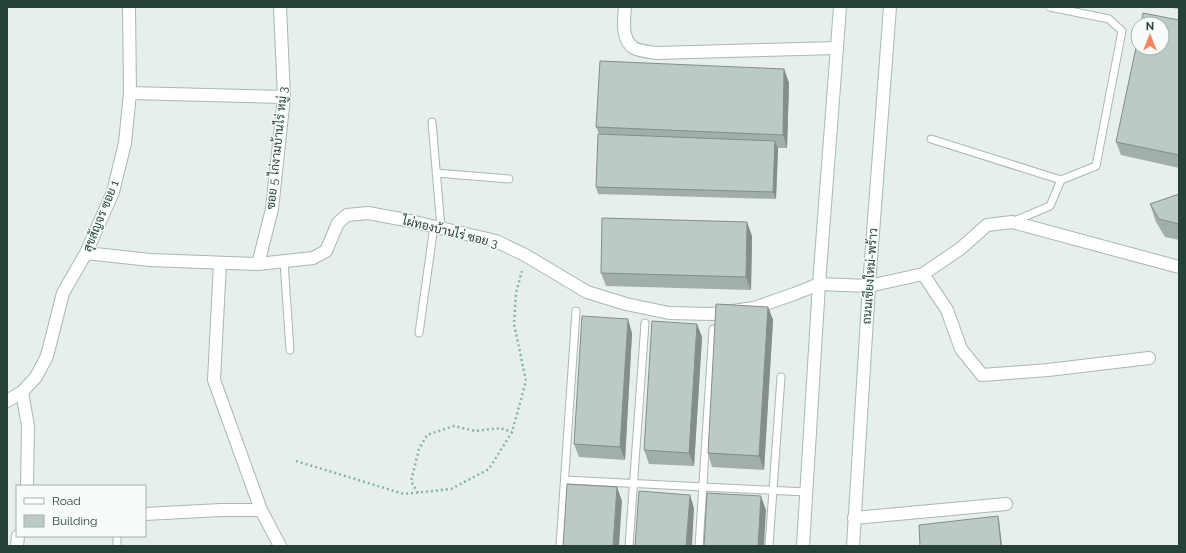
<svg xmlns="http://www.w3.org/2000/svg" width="1186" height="553" font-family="Raleway,Sarabun,sans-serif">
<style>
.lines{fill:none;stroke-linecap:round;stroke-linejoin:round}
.service-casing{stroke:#a8b8b2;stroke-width:9}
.minor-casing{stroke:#a8b8b2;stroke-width:14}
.secondary-casing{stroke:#a4bbb3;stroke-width:14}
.path{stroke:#86b3a5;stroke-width:2.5;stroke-dasharray:2 3;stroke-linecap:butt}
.service{stroke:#fff;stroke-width:7}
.minor{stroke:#fff;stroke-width:12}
.secondary{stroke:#fff;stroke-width:12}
.wall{fill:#a1aea9}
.shaded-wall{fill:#838d89}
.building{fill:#bbcac4;stroke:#838d89}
.labels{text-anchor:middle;stroke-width:3;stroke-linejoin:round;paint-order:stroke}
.street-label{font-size:12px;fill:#24423a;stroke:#f7fbf9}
</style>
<rect width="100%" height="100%" fill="#e6efeb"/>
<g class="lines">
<g class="service-casing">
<path id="service" d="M432 122 441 228
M931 139 1061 180
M436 173 509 179
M1012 222 1050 206 1061 180 1096 166 1122 31 1109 19 1050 7
M284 261 290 350
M419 333 434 226
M565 480 806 492
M117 536V546
M560 546 576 311
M629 546 645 323
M699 546 713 329
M769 546 781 377"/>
</g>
<g class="minor-casing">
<path id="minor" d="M625 7C624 20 621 40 634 48 639 51 650 52 656 53L837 48
M130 93 284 97
M86 253 150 260 258 264 313 258 326 251 338 223 347 215 368 213 406 220 496 241 525 255 587 292 626 304 669 313 712 314 754 308 794 294 819 284
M220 263 214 380 261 510 280 546
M258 264 272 209 284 97 280 7
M923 274 947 310 961 349 982 375 1048 370 1149 358
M869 286 923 274 960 249 987 225 1012 222 1179 267
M22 392 28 426 27 486
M7 401 22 392 36 377 47 356 63 293 86 253 113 192 125 143 130 93 129 7
M145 514 221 510H261
M854 518 1006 504
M17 546 18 536"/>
</g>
<g class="secondary-casing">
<path id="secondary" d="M819 284 869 286
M803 546 819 284 840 7
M853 546 869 286 890 7"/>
</g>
<path class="path" d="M296 461 404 494 451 489 489 469 512 432 526 381 514 324 516 293 522 271
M418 493 411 481 419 449 427 435 454 426 475 431 500 428 512 432"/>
<use href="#service" class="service"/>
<use href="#minor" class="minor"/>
<use href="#secondary" class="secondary"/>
</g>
<path class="wall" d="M1166 7H1179V9Z
M1179 20V168L1121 155 1116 142Z
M784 69 789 83 787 148H778L776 199 598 194 596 187 599 134 596 127Z
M1179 194V240L1165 237 1156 222 1150 204Z
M752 236 751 290 606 286 601 273Z
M768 307 773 320 764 470 712 467 708 453Z
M697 324 702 337 694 466 649 464 644 450Z
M632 333 625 460 579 457 574 444Z"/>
<path class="shaded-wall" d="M784 69 789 83 787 148 783 135Z
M775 141 778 149 776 199 773 192Z
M747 222 752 236 751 290 746 277Z
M768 307 773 320 764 470 759 456Z
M628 319 632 333 625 460 620 447Z
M697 324 702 337 694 466 689 453Z
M617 487 622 501 619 546H613Z
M690 495 694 508 692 546H686Z
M761 496 766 510 764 546H758Z
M998 516 999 520 1002 546H1001Z"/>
<path class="building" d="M1143 13 1179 20V155L1116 142 1138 38V48H1162V24H1141Z
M600 61 784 69 783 135 596 127Z
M598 134 775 141 773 192 596 187Z
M1179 194V224L1159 219 1150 204Z
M602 218 747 222 746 277 601 273Z
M716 304 768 307 759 456 708 453Z
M582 316 628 319 620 447 574 444Z
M652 321 697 324 689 453 644 450Z
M567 484 617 487 613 546H563Z
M639 491 690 495 686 546H635Z
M707 493 761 496 758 546H704Z
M998 516 1001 546H920L919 525Z"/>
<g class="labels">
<g class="street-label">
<text transform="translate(277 148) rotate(-84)" y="4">ซอย 5 ไก่งามบ้านไร่ หมู่ 3</text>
<text transform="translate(101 216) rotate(-68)" y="4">สุขสัญจร ซอย 1</text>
<text transform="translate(450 232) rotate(14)" y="4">ไผ่ทองบ้านไร่ ซอย 3</text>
<text transform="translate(870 276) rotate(-86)" y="4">ถนนเชียงใหม่-พร้าว</text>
</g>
</g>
<rect width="1186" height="553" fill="none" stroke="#24423a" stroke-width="16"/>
<rect x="16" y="485" width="130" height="52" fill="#f7fbf9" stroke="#a3b1ad"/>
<rect x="24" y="498" width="20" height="6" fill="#ffffff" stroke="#a3b1ad"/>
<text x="52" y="505" font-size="12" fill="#24423a">Road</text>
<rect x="24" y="515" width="20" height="12" fill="#bbcac4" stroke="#a3b1ad"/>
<text x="52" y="525" font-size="12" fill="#24423a">Building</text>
<g transform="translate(1150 36)"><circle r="19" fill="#f7fbf9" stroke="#a3b1ad"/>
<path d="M0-3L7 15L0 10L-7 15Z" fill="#f4845f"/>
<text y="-6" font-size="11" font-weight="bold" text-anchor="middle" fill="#24423a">N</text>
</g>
</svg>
